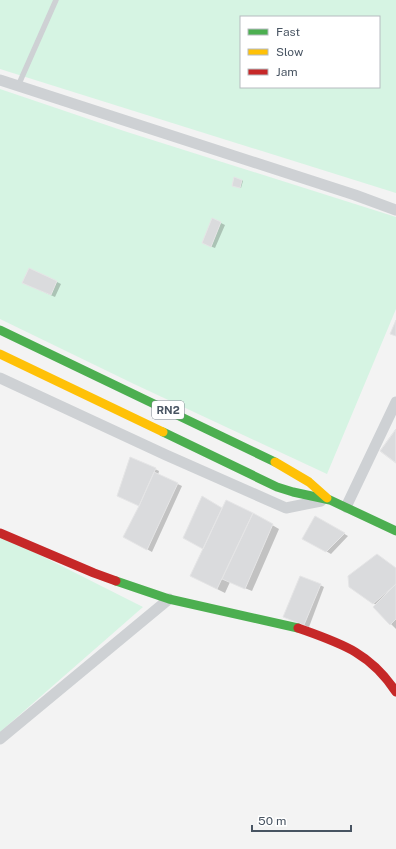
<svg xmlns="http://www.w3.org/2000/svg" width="396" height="849" font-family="'Public Sans',sans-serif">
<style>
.green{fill:#d6f4e3;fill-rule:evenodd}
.shadow{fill:#0003}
.building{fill:#dadbdd;stroke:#e5e5e6}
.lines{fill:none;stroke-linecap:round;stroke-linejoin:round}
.lane{stroke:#ced1d4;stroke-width:5.5}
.street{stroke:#ced1d4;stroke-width:11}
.fast{stroke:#4caf50;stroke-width:9}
.slow{stroke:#ffc107;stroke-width:9}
.jam{stroke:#c62828;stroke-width:9}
.labels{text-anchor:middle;stroke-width:3.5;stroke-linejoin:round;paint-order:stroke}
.shield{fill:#fff;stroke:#7f8791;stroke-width:1}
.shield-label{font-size:11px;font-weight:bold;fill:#485462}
</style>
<rect width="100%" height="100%" fill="#f3f3f3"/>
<path class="green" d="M0 0H396V193L0 69ZM241 17H379V87H241Z
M0 89 124 131 396 217V309L327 474 134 384 0 319Z
M0 535 143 607 0 732Z"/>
<path class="shadow" d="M242 180 243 181 241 188 235 186Z
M213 219 225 225 215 248 207 245Z
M57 282 61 284 55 297 28 285Z
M155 469 159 471 158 475 182 486 152 552 125 537 140 506Z
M202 497 223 510 227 501 253 514 279 529 252 591 230 582 225 593 199 580 204 549Z
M315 517 348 536 331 554 303 538Z
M396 569V629L374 607 376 605 373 603Z
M320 585 324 587 309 627 289 619Z"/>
<path class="building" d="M234 177 242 180 240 188 232 186Z
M212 218 221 222 211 247 202 243Z
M29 268 57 281 51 295 22 283Z
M396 320V336L390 334Z
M396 429V463L380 451Z
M396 429V463L380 451Z
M130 457 156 468 139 506 117 496Z
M154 472 178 483 147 550 123 537 139 506Z
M202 496 222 508 203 549 183 538Z
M226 500 253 513 217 589 190 576Z
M253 513 273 524 245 589 222 579Z
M315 516 345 533 326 552 302 539Z
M377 554 396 568V584L373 604 349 587 348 576Z
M300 576 321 584 304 625 283 617Z
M396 584V619L390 625 373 607Z"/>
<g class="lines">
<path class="lane" d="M18 86 56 0"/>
<path class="street" d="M0 80 355 195 396 210
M0 378 166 455 286 508 321 501
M346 507 396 402
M0 739 169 599"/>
<path class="fast" d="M0 330 275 462
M163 432 277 487 293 492 330 500 396 531
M116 581 169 599 298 628"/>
<path class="slow" d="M0 354 163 432
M275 462 309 482 327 498"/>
<path class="jam" d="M0 533 94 573 116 581
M298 628C340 643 370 652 396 692"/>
</g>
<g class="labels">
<rect class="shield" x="152" y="401" width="32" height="18" rx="3"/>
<g class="shield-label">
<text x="168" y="414">RN2</text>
</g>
</g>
<rect x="240" y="16" width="140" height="72" fill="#ffffff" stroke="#b6bbc0"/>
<rect x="248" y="29" width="20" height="6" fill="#4caf50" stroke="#b6bbc0"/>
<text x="276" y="36" font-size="12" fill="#485462">Fast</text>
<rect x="248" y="49" width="20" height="6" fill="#ffc107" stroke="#b6bbc0"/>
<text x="276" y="56" font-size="12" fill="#485462">Slow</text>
<rect x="248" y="69" width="20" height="6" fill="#c62828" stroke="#b6bbc0"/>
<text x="276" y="76" font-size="12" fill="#485462">Jam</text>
<path d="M252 825v6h99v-6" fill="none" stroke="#485462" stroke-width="2"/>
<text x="258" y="825" font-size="12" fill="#485462" stroke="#ffffff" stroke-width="3" paint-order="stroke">50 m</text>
</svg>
